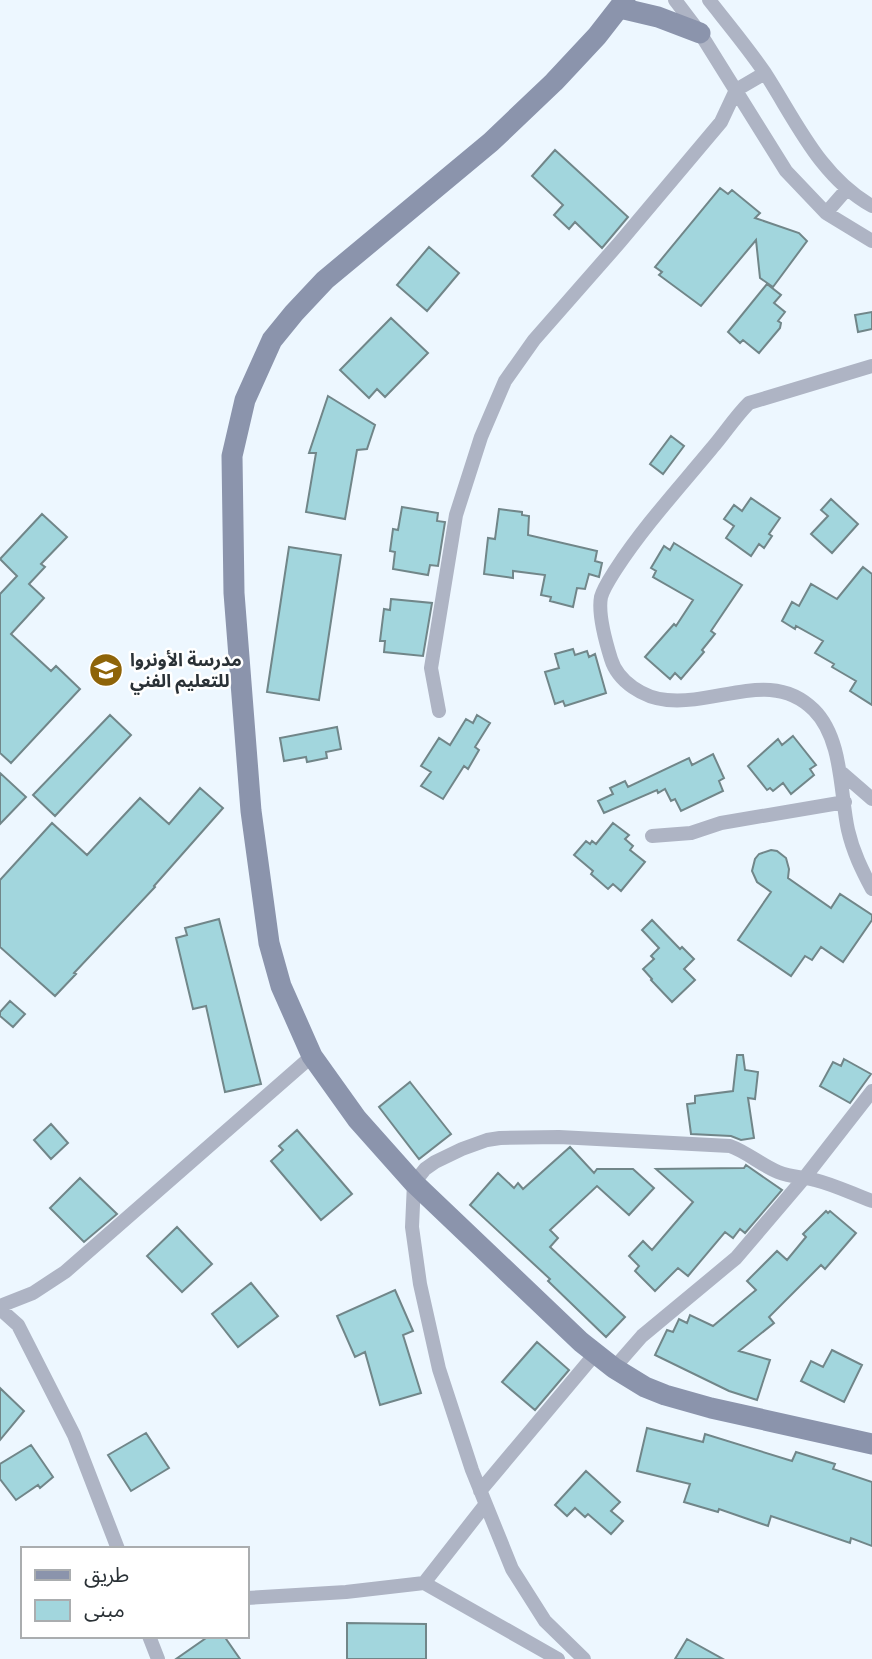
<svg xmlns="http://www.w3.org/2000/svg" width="872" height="1659" font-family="'Playfair Display','Noto Sans Arabic',serif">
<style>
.building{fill:#a2d6dd;stroke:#718689;stroke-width:2}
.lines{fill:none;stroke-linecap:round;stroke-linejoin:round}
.minor{stroke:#aeb4c4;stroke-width:14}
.secondary{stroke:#8b94ac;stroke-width:21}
.labels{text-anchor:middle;stroke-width:5;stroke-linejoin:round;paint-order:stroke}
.poi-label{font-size:18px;font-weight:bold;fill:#2a3136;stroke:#fff;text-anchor:start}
</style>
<rect width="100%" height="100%" fill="#edf7ff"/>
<path class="building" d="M555 150 628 217 602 248 575 222 569 229 554 215 563 205 532 176Z
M720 188 728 194 732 190 760 213 755 218 799 233 807 241 773 287 760 278 756 240 701 306 659 275 662 272 655 267Z
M429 247 459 273 427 311 397 285Z
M767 284 781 295 774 303 785 312 778 321 781 323 780 328 759 353 743 340 740 343 728 332Z
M872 312V329L858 332 855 315Z
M391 318 428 353 385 397 377 389 369 398 340 370Z
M328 396 375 425 367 449 357 450 345 519 306 512 316 453H309Z
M671 436 684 446 663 474 650 464Z
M751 498 780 518 769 534 772 536 764 548 759 544 751 556 726 538 734 526 724 519 734 505 742 511Z
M831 499 858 524 832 553 811 534 828 516 821 510Z
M402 507 438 513 437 521 445 522 438 566 430 565 428 575 393 569 395 552 390 551 393 529 398 530Z
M499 509 522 512V515L529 516 528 535 597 551 595 561 602 563 599 577 589 574 585 589 577 588 573 607 550 601 551 597 541 595 545 575 513 571V578L484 574 488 538 495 539Z
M42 514 67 537 41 564 45 567 29 584 44 598 11 634 51 671 56 666 80 689 11 763 0 753V594L17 576 0 559Z
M674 543 742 585 711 631 715 634 702 650 704 652 681 679 675 673 670 679 645 657 674 624 676 626 693 600 653 577 656 571 651 568 664 546 670 550Z
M289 547 341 555 319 700 267 692Z
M863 567 872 574V705L850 691 856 681 832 667 834 664 815 653 823 641 796 626 795 629 782 621 792 602 799 606 811 584 837 599Z
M391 599 432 603 423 656 384 652 385 641H380L384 609 390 610Z
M573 649 575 655 587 651 589 657 595 654 606 693 565 706 563 701 555 704 545 672 559 668 555 654Z
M110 715 131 735 55 816 33 795Z
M477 715 490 723 475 747 479 750 468 769 464 766 443 799 421 786 431 772 421 766 439 738 450 745 466 719 473 723Z
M337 727 341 749 326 752 327 758 307 762 306 757 284 761 280 738Z
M793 736 816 765 810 769 814 775 791 794 783 783 773 791 770 788 767 790 748 766 778 739 782 745Z
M713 754 724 778 719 781 723 791 681 811 675 799 671 801 665 789 658 793 657 790 604 813 598 801 613 794 610 788 625 781 628 787 689 758 692 765Z
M0 773 26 797 0 824Z
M200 788 223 808 154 886 155 887 74 973 76 974 55 996 0 947V880L52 823 87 855 140 798 169 824Z
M613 823 629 835 625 839 633 846 630 850 645 862 621 891 613 884 608 889 591 874 593 871 574 855 586 841 590 844 592 841 596 844Z
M771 850 777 851 786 858 789 869 788 878 831 908 840 894 872 915V920L843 962 821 947 812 960 805 956 791 976 738 940 771 892 757 882 752 871 755 859 759 854Z
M219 919 261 1084 225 1092 206 1006 193 1009 176 938 187 935 185 928Z
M652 920 680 949 682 947 694 959 684 969 695 980 672 1002 651 980 652 979 643 969 654 959 651 956 659 948 642 930Z
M10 1001 25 1014 13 1027 0 1016V1012Z
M737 1055H743L745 1070 758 1072 755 1099 748 1098 754 1138 741 1140 731 1136 691 1134 687 1104 695 1103V1096L733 1091Z
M844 1059 871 1074 850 1103 820 1086 833 1062 841 1066Z
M410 1082 451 1134 419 1159 379 1107Z
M51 1124 68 1143 51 1159 34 1140Z
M297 1130 352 1194 321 1220 271 1161 283 1150 279 1146Z
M570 1147 594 1173 597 1169H633L654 1188 629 1215 597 1186 550 1230 558 1238 550 1247 625 1317 606 1337 548 1281 550 1279 470 1205 498 1173 514 1188 518 1183 523 1189Z
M746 1165 782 1190 745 1233 740 1229 733 1238 725 1232 688 1276 678 1268 655 1291 635 1271 639 1266 629 1256 643 1241 652 1250 693 1202 656 1169 744 1168Z
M80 1178 117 1214 84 1242 50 1208Z
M826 1211 828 1213 830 1211 856 1233 825 1269 821 1265 769 1317 774 1323 739 1351 770 1360 757 1400 729 1391 655 1355 667 1330 673 1332 679 1319 687 1323 690 1315 713 1326 756 1290 747 1281 777 1251 787 1260 806 1237 803 1234Z
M177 1227 212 1264 182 1292 147 1256Z
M251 1283 278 1316 238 1347 212 1314Z
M395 1290 413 1331 403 1335 421 1393 380 1405 365 1352 355 1357 337 1316Z
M537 1342 569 1370 535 1410 502 1382Z
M832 1350 862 1365 844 1402 801 1381 811 1361 823 1367Z
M0 1388 24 1411 0 1440Z
M647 1428 703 1442 705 1434 792 1461 796 1452 835 1464 833 1469 872 1482V1546L851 1538 850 1543 771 1516 768 1526 719 1509 718 1512 684 1502 690 1484 637 1471Z
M146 1433 169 1468 131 1491 108 1455Z
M31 1445 53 1477 40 1488 38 1485 16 1500 0 1479V1464Z
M586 1471 620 1502 611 1511 623 1521 611 1534 588 1514 585 1517 575 1508 567 1516 555 1505Z
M347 1623 426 1624V1659H347Z
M209 1636H224L240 1659H176Z
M687 1639 723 1659H675Z"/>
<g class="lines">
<path class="minor" d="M675 0 700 33 786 171 826 213 872 241
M709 0C728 24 748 48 765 73 796 121 820 177 872 206
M826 213 847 189
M872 366 749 403C735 417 725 433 712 448 679 488 644 526 616 569 611 577 604 587 601 597 598 613 606 643 611 659 618 682 644 698 667 700 719 705 772 668 814 710 843 739 840 794 848 830 853 852 862 870 872 889
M439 711 431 668 456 515 481 437 505 381 534 340 620 242 721 122 736 90 765 73
M842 773 872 799
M652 836 691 833 721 823 845 802
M0 1306 33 1293 65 1272 312 1056
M0 1309 18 1325 74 1435 118 1549
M614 1368 642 1336 736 1258 805 1177 872 1091
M480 1491 595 1354
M424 1583 558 1659
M247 1598 346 1592 424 1583 485 1505
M149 1636 158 1659
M584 1659 545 1621 512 1569 472 1470 439 1369 420 1284 412 1227 414 1183 425 1169 435 1162 462 1149 487 1140 500 1138 559 1137 730 1146C747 1152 761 1165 778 1172 793 1178 801 1176 815 1180 835 1185 853 1194 872 1201"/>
<path class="secondary" d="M625 0 597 36 554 82 491 142 325 280 294 313 272 340 245 400 232 456 234 593 251 811 269 943 281 986 312 1056 357 1119 414 1183 581 1342 614 1368 645 1387 665 1395 711 1408 872 1444
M620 8 658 17 700 33"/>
</g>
<defs>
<g id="university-disc" transform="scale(1.75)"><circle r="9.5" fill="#8e6409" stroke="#fff"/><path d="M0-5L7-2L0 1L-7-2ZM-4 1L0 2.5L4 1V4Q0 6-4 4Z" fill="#fff"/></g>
</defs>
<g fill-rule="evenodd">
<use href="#university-disc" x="106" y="670"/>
</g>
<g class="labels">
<g class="poi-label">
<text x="130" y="666">مدرسة الأونروا<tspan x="130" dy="21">للتعليم الفني</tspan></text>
</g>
</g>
<rect x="21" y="1547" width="228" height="91" fill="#ffffff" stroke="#aaadaf" stroke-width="2"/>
<rect x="35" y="1570" width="35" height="10" fill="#8b94ac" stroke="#aaadaf" stroke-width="2"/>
<text x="84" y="1582" font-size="21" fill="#2a3136">طريق</text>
<rect x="35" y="1600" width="35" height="21" fill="#a2d6dd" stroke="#aaadaf" stroke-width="2"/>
<text x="84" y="1617" font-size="21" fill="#2a3136">مبنى</text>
</svg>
